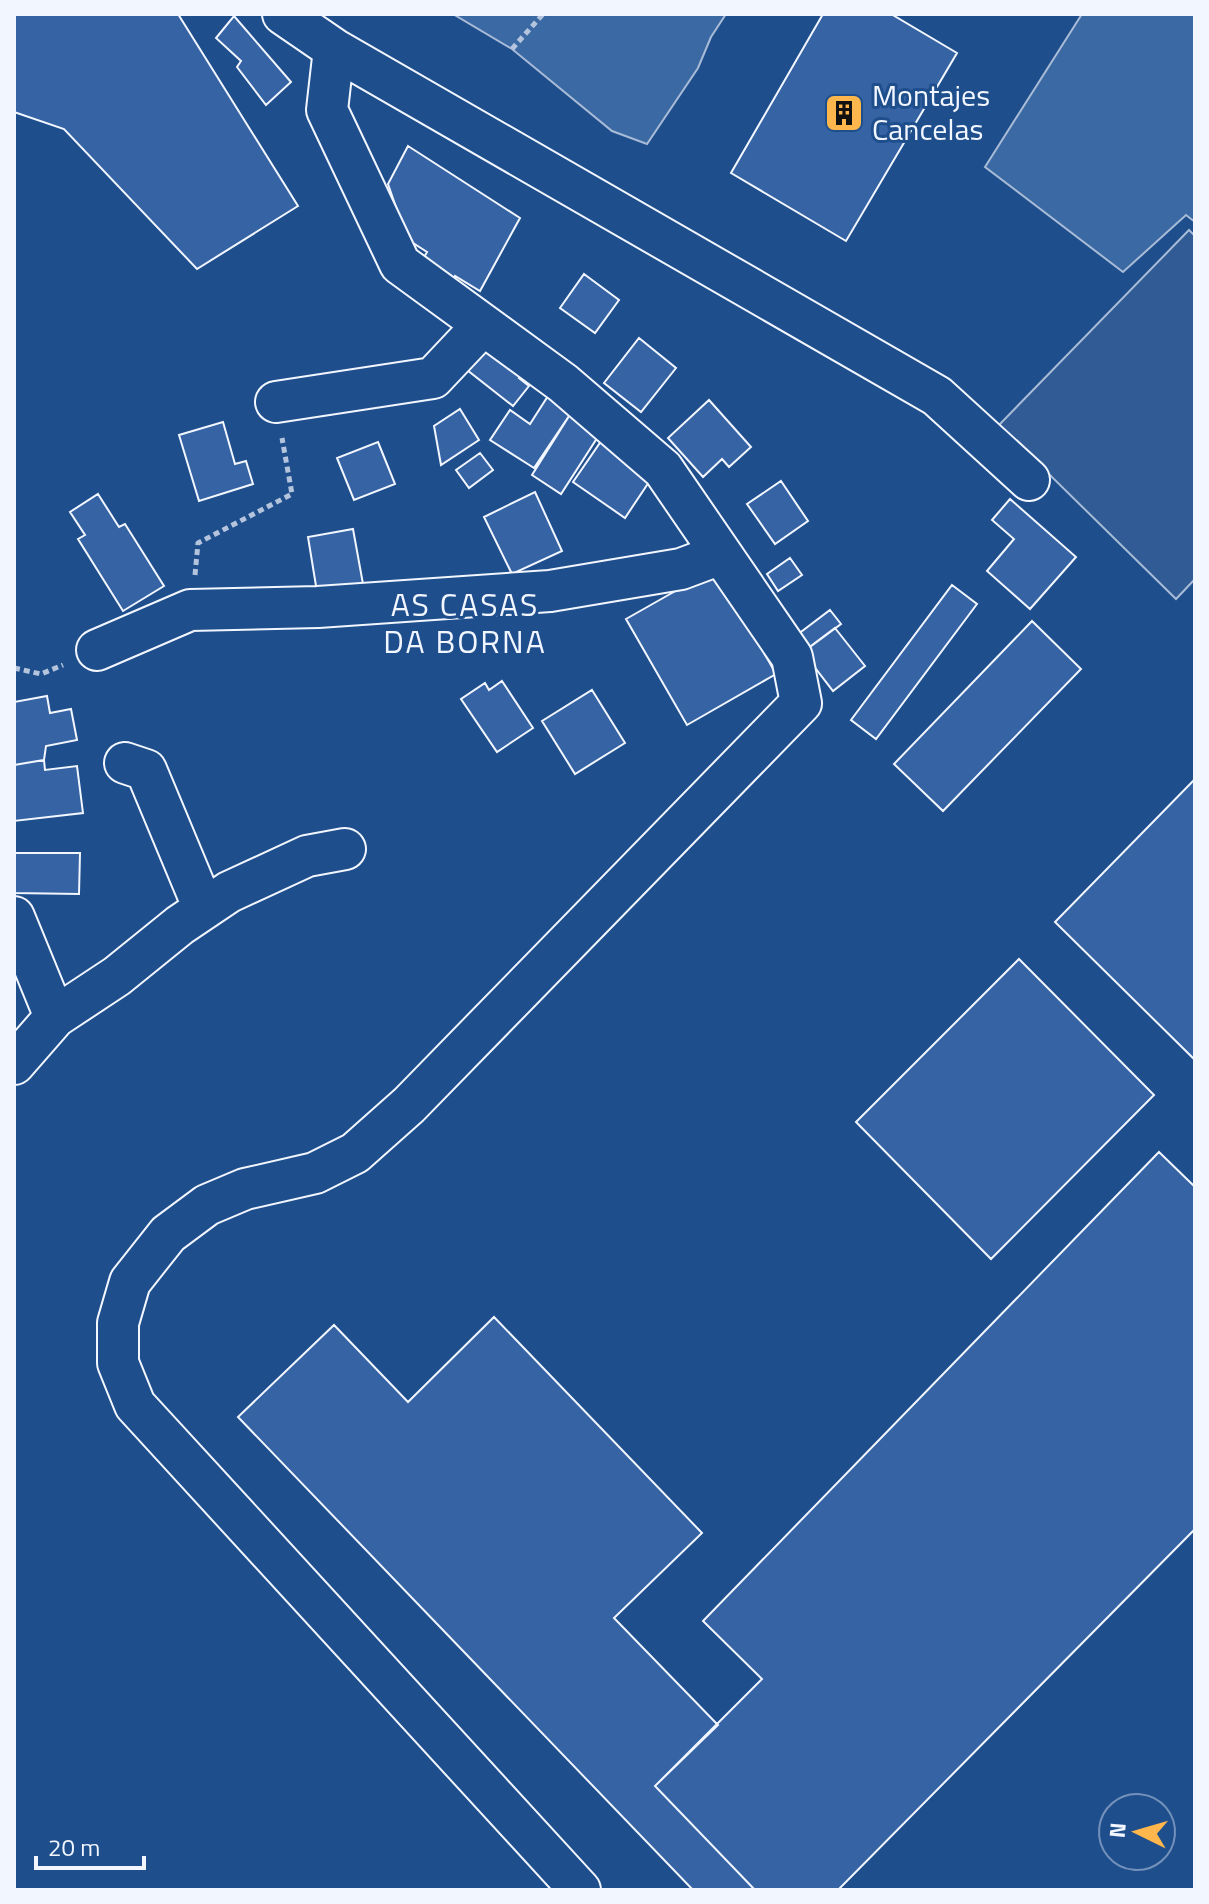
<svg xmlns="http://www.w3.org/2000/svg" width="1209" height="1904" font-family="'Titillium Web',sans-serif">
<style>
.parking{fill:#305b95;stroke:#a8bbd7;stroke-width:2}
.water{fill:#3b69a3;stroke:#a8bbd7;stroke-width:2}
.building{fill:#3563a3;stroke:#f2f6ff;stroke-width:2}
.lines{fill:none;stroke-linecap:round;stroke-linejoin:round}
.minor-casing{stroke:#f2f6ff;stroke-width:44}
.path{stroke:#b3c4dc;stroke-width:5;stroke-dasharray:6 4;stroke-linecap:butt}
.minor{stroke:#1f4e8c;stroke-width:40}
.labels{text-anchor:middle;stroke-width:6;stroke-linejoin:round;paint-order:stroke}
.poi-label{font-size:30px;fill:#f2f6ff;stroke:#1f4e8c;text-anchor:start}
.neighbourhood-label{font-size:32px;letter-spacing:2px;fill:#f2f6ff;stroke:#1f4e8c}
</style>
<rect width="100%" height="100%" fill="#1f4e8c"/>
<path class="parking" d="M1189 230 1195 236V579L1176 599 999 425Z"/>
<path class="water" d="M453 14H726L711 37 698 68 647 144 612 131 512 49Z
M1082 14H1195V222L1186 215 1123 272 985 167Z"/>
<path class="building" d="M14 14H178L298 206 197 269 64 129 14 112Z
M823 14H891L957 53 846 241 731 173Z
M234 16 291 82 266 105 237 67 241 61 216 38Z
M408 146 520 218 480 291 455 276 449 288 418 268 427 252 407 239 388 184Z
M584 274 619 300 595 333 560 308Z
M487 335 528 367 519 378 529 386 513 406 462 366Z
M639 338 676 368 641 412 604 383Z
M548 396 571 413 534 468 490 440 510 410 530 424Z
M709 400 751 447 729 467 722 459 703 477 668 438Z
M460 409 479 440 441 465 434 426Z
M571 413 601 432 561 494 532 475Z
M223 422 235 464 246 461 253 484 199 501 179 435Z
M604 437 655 473 625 518 573 482Z
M378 442 395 484 354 500 337 458Z
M480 453 493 470 469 488 456 470Z
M781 481 808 521 775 544 747 504Z
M535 492 562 551 512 574 484 517Z
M98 494 119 527 125 524 164 586 123 611 78 539 85 535 70 512Z
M1010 499 1076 557 1030 609 987 571 1014 539 992 520Z
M353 529 363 584 317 592 308 537Z
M790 558 802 575 778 591 767 574Z
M716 568 776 674 687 725 626 619Z
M952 585 977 604 876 739 851 720Z
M830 610 841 624 803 652 793 638Z
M1032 621 1081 669 943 811 894 764Z
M835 628 865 666 833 691 803 652Z
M502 681 533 728 497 752 461 699 485 683 489 690Z
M592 690 625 743 575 774 542 721Z
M47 696 50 713 71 709 77 740 46 746 44 760 14 765V702Z
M44 760 45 770 77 766 83 813 14 821V765Z
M1195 779V1058L1194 1059 1055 922Z
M14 853H80L79 894 14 893Z
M1019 959 1154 1095 991 1259 856 1122Z
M1159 1152 1195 1187V1529L838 1890H755L655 1786 762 1679 703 1621Z
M494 1317 702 1533 614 1618 718 1725 655 1786 755 1890H693L238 1417 334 1325 408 1402Z"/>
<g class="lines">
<g class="minor-casing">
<path id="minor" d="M283 14 334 49 937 396 1029 480
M334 49 327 110 400 264 563 383 663 469 792 657 801 703 409 1105 355 1153 315 1173 245 1189 207 1205 168 1234 130 1282 118 1323V1363L135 1405 580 1890
M276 402 433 378 483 325
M97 650 190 610 318 607 550 591 681 569 721 554
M125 763 146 770 204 909
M14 917 55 1017
M14 1064 55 1017 117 976 180 925 229 892 307 856 345 849"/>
</g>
<path class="path" d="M512 49 543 14
M195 575 198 543 292 494 282 438
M14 668 41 674 63 665"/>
<use href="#minor" class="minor"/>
</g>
<defs>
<g id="building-square" transform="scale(2)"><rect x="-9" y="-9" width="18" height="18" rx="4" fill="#ffb74d" stroke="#1f4e8c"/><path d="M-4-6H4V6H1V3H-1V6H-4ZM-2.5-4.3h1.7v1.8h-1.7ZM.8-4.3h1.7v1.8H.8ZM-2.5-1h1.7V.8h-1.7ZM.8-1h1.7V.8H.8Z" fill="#111"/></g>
</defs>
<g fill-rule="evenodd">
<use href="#building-square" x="844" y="113"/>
</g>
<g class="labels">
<g class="poi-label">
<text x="872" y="106">Montajes<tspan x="872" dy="34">Cancelas</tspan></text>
</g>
<g class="neighbourhood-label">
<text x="465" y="616">AS CASAS<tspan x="465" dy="37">DA BORNA</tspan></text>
</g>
</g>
<rect width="1209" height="1904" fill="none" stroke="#f2f6ff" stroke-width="32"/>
<g transform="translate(1137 1832) rotate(275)"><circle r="38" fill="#1f4e8c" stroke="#7391ba" stroke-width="2"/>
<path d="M0-6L14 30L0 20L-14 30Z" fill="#ffb74d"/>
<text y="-12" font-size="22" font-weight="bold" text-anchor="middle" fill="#f2f6ff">N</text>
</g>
<path d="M36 1856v12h108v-12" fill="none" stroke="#f2f6ff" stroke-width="4"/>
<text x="48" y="1856" font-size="24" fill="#f2f6ff" stroke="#1f4e8c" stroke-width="6" paint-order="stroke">20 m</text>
</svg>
